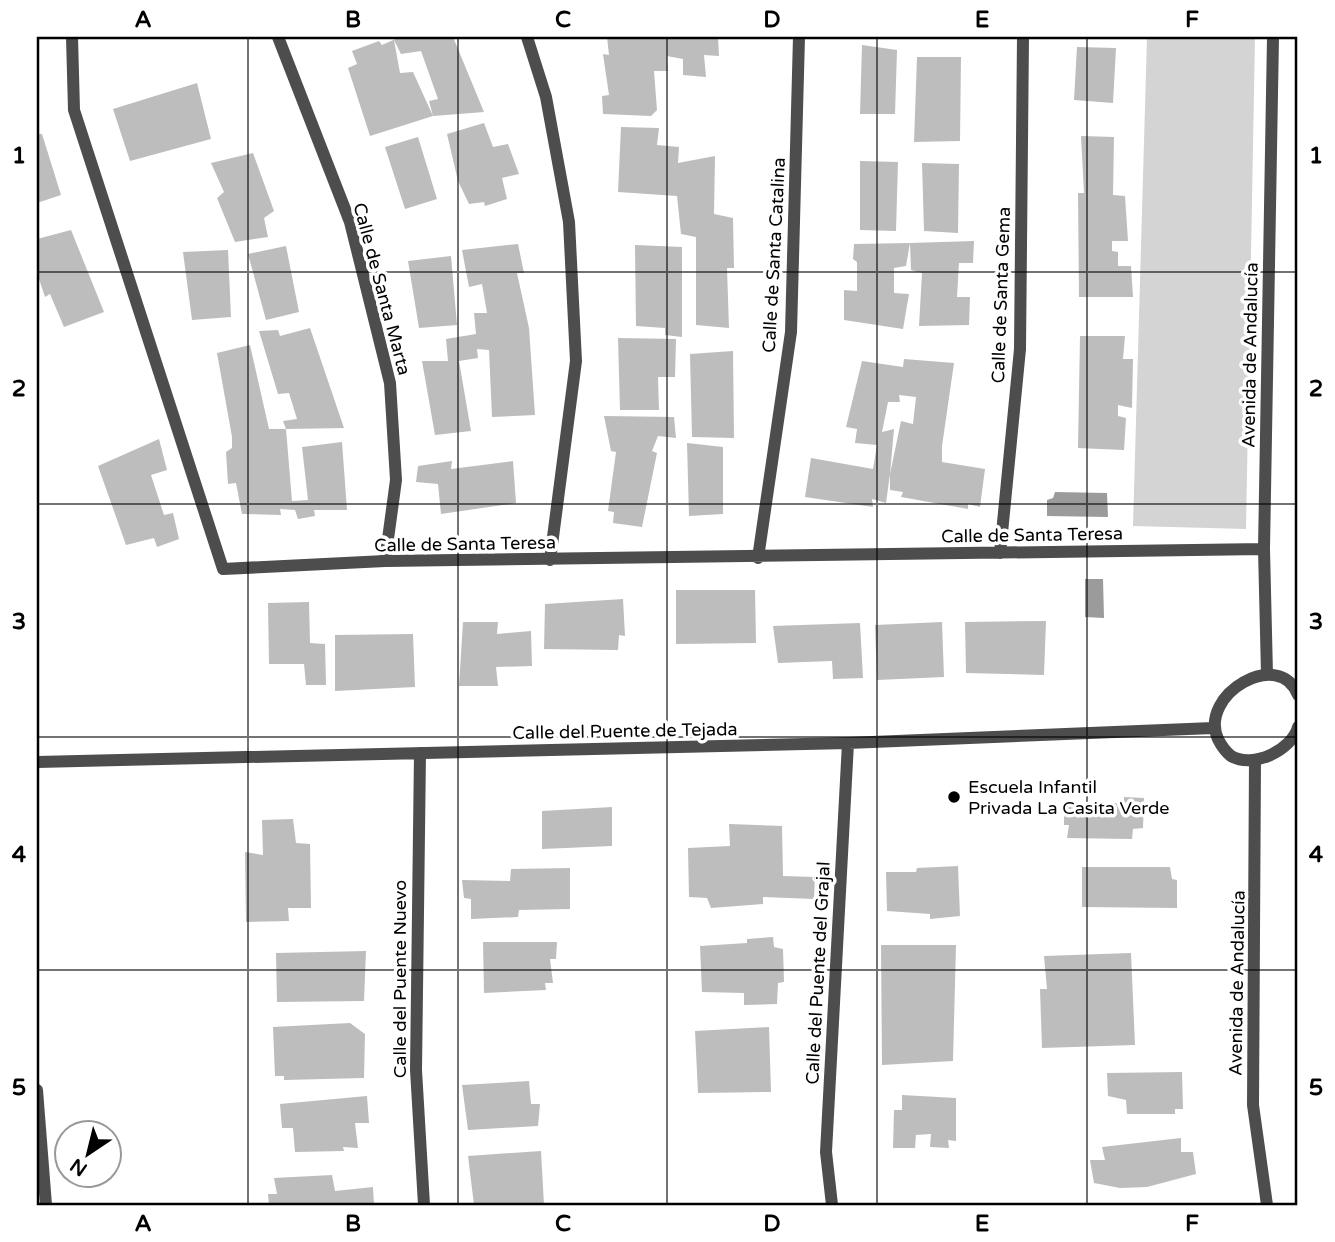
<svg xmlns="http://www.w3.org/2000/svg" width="1335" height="1242" font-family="'Varela Round',sans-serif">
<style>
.green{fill:#d4d4d4}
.water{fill:#9b9b9b}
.building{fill:#bdbdbd;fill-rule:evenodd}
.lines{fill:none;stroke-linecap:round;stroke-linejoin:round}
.minor{stroke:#4d4d4d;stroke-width:12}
.grid{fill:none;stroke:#000;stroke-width:2;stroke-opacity:0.55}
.poi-dot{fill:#000;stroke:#fff;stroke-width:2.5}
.labels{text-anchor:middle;stroke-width:7;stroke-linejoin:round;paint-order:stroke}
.street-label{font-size:18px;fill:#000;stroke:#fff}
.poi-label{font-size:18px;fill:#000;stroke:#fff;text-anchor:start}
.neatline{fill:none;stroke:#000;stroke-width:2.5}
.grid-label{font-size:23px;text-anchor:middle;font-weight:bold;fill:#000}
</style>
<rect width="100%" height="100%" fill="#fff"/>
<path class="green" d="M1147 37H1255L1246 529 1133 526Z"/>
<path class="water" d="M1055 492 1107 493 1108 517 1047 516V500L1053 498Z
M1085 579H1103L1104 618 1085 617Z"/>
<path class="building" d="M400 37H453L484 112 433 116 429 101 438 99 421 51 401 54 394 40 400 73 413 72 433 116 370 136 348 68 357 64 352 51 379 41 382 45Z
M607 37H718L719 56 704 55 706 77 683 75V59L667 56 668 71H654L657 110 651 116 603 114 602 96 609 95 603 54 609 55Z
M862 45 897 50 895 114H860Z
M1077 47 1116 48 1113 103 1074 100Z
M917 57H961L960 141 914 142Z
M197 83 211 139 130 161 113 109Z
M484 123 493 147 508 144 519 174 502 178 507 199 485 206 484 202 469 204 458 181 447 134Z
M621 127 659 128 657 145 679 147 678 163 715 156 714 214 733 218 734 268H727L729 328 696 325V237L681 234 677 196 618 192Z
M37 134H42L61 195 37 203Z
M1081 136 1114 137 1113 195 1125 196 1128 241H1112V251L1118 252V266H1131L1133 297H1079L1078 193H1084Z
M418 137 437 199 405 209 385 147Z
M253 153 274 211 264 218 268 237 235 242 217 198 224 192 211 163Z
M860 161 898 162 896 231 860 230Z
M922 163 959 164 958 233 924 231Z
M71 230 104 312 64 327 50 294 45 297 37 273V239Z
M974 241 973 263H959L957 297H970L969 325 919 326 922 273 911 270 910 243Z
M910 243 906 266 894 268V293L909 294 903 329 844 320V290L857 291V262L853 259 854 244Z
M518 244 524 273H517L529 328 535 415 492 417 489 350 477 349 478 358 459 361 471 431 435 435 422 361H448L446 339 476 334 474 313H487L482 284 469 287 462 250Z
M635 245 682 247V337L665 335V328L636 326Z
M286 246 299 312 266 320 248 254Z
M228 250 231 317 192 320 183 252Z
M451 256 457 325 419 328 408 261Z
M310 328 344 428 286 429 283 421 297 419 289 393 278 394 259 331 278 330 280 336Z
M1080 336H1125L1123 359H1133L1132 408 1118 405V416L1126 418 1124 450 1078 448Z
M618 338 676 339 675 377H658L659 410H620Z
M250 345 269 429H286L292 501 308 500 302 447 342 442 347 510H314L315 516 298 519 295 510 280 509 281 515 242 514 236 483 228 484 226 452 232 448V437L217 353Z
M733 351 734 438 692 437 690 354Z
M904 359 954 363 942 446V462L985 469 980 507 968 504V509L901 497 903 492 890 490V474L886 503 872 499 873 507 805 497 811 458 873 469 877 445 855 443 857 429 846 427 862 361 903 367ZM899 395 916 397 913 424 901 421 890 474 894 429 882 432 888 402H900Z
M604 416 674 417 676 438 658 436 652 451 657 453 642 527 613 523 614 512 608 511 616 452 611 451Z
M159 439 167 470 151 475 164 515 173 513 179 539 157 547 154 538 126 545 98 466Z
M687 443 723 447V514L689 516Z
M452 461 451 469 513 461 516 503 441 514 438 484 416 482 418 466Z
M676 590H755L756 643 676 644Z
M623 599 625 636 619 635 618 650 544 649 545 604Z
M309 602 310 643 325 644 326 685H306L304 664H269L268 603Z
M1046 621 1044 675 966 673 965 622Z
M463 622H498L497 634 531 631 532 666 496 667 498 686H459Z
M942 622 944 677 877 680 875 625Z
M860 623 863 678 833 679 832 661 778 663 773 626Z
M413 634 415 687 335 691V635Z
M1124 797 1144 798 1143 828 1133 829 1132 839 1067 838 1069 825H1064V803H1124Z
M612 807V846L542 849V811Z
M293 819 296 843 310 844 311 908H288L289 921 246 922 245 852 263 855 262 820Z
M729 824 782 826 783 876 815 877 814 899 763 897V904L711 908 707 898 689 897 688 848 730 846Z
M958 866 960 916 930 919V914L887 911 886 872H916L917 868Z
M1082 867H1170L1172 879 1177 880V908L1082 907Z
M570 868V909L519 910 518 917 471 919V899L464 898 462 880 510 881 511 869Z
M773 937 774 947 783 949 784 982 778 983 777 1004 744 1005V993L702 992 700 946 747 943V939Z
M483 942H557L556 959H550L553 983H545L546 990 484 993Z
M881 945H956L953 1061 882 1065Z
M366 951 364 1001 277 1002 276 953Z
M1131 953 1135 1045 1042 1048 1040 989H1047L1044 956Z
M350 1023 365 1034 364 1078 284 1080V1076H275L273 1027Z
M769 1027 771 1092 698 1093 695 1031Z
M1182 1072 1183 1109H1175V1114H1127L1126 1100 1108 1096 1107 1073Z
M529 1081 531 1104H540L538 1126 468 1130 462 1085Z
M902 1095 956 1098V1141L948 1140 949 1148 930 1147 931 1134 916 1135 915 1148H893L894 1110H902Z
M367 1096 369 1123H355L358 1148 343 1147 344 1151 295 1152 293 1128H282L280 1104Z
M1181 1138V1152H1193L1196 1174 1147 1187 1120 1188 1094 1183 1090 1160H1105L1102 1147Z
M541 1151 544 1205H474L468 1156Z
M332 1175 335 1191 373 1187 374 1205H269L268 1194H277L274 1178Z"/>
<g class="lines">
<path class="minor" d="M72 37 74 110 223 569 385 561 1264 549
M278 37 350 222 390 383 396 480 385 561
M527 37 546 97 569 222 576 361 550 560
M1000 553 1020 349 1023 37
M758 558 791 332 799 37
M1267 674 1264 549 1273 37
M1298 695C1280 647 1198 694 1218 739 1221 745 1226 752 1231 756 1253 769 1292 750 1298 727
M420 753 416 1070 424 1205
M1255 760 1253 1105 1267 1205
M37 762 848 743 1213 728
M37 1090 46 1205
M832 1205 826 1152 848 743"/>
</g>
<path class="grid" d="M248 37V1205M458 37V1205M667 37V1205M877 37V1205M1087 37V1205M37 272H1298M37 504H1298M37 737H1298M37 970H1298"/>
<circle class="poi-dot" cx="954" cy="797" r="7"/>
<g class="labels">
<g class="street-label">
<text transform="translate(774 255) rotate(-87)" y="6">Calle de Santa Catalina</text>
<text transform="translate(382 289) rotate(75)" y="6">Calle de Santa Marta</text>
<text transform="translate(1001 295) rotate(-88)" y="6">Calle de Santa Gema</text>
<text transform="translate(1250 355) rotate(-89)" y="6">Avenida de Andalucía</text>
<text transform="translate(1032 535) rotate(-1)" y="6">Calle de Santa Teresa</text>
<text transform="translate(465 544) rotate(-1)" y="6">Calle de Santa Teresa</text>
<text transform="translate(625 731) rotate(-1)" y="6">Calle del Puente de Tejada</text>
<text transform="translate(818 973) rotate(-87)" y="6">Calle del Puente del Grajal</text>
<text transform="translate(400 979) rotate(-90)" y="6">Calle del Puente Nuevo</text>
<text transform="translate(1237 983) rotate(-89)" y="6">Avenida de Andalucía</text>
</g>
<g class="poi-label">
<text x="968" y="793">Escuela Infantil<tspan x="968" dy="21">Privada La Casita Verde</tspan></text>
</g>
</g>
<rect width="1335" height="1242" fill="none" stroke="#ffffff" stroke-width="77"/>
<g transform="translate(88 1154) rotate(215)"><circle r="33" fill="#ffffff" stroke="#999999" stroke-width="2"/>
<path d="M0-5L12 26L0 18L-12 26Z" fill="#000000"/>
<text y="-10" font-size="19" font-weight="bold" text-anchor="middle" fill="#000000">N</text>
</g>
<rect x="38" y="38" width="1258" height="1166" class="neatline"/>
<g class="grid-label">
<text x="143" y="27">A</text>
<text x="353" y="27">B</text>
<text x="563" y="27">C</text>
<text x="772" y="27">D</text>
<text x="982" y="27">E</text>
<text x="1192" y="27">F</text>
<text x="19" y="163">1</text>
<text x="1316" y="163">1</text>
<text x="19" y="396">2</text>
<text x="1316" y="396">2</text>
<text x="19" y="629">3</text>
<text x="1316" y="629">3</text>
<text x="19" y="862">4</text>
<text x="1316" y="862">4</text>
<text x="19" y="1095">5</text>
<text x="1316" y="1095">5</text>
<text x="143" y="1231">A</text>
<text x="353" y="1231">B</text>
<text x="563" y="1231">C</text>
<text x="772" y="1231">D</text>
<text x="982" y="1231">E</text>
<text x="1192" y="1231">F</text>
</g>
</svg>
